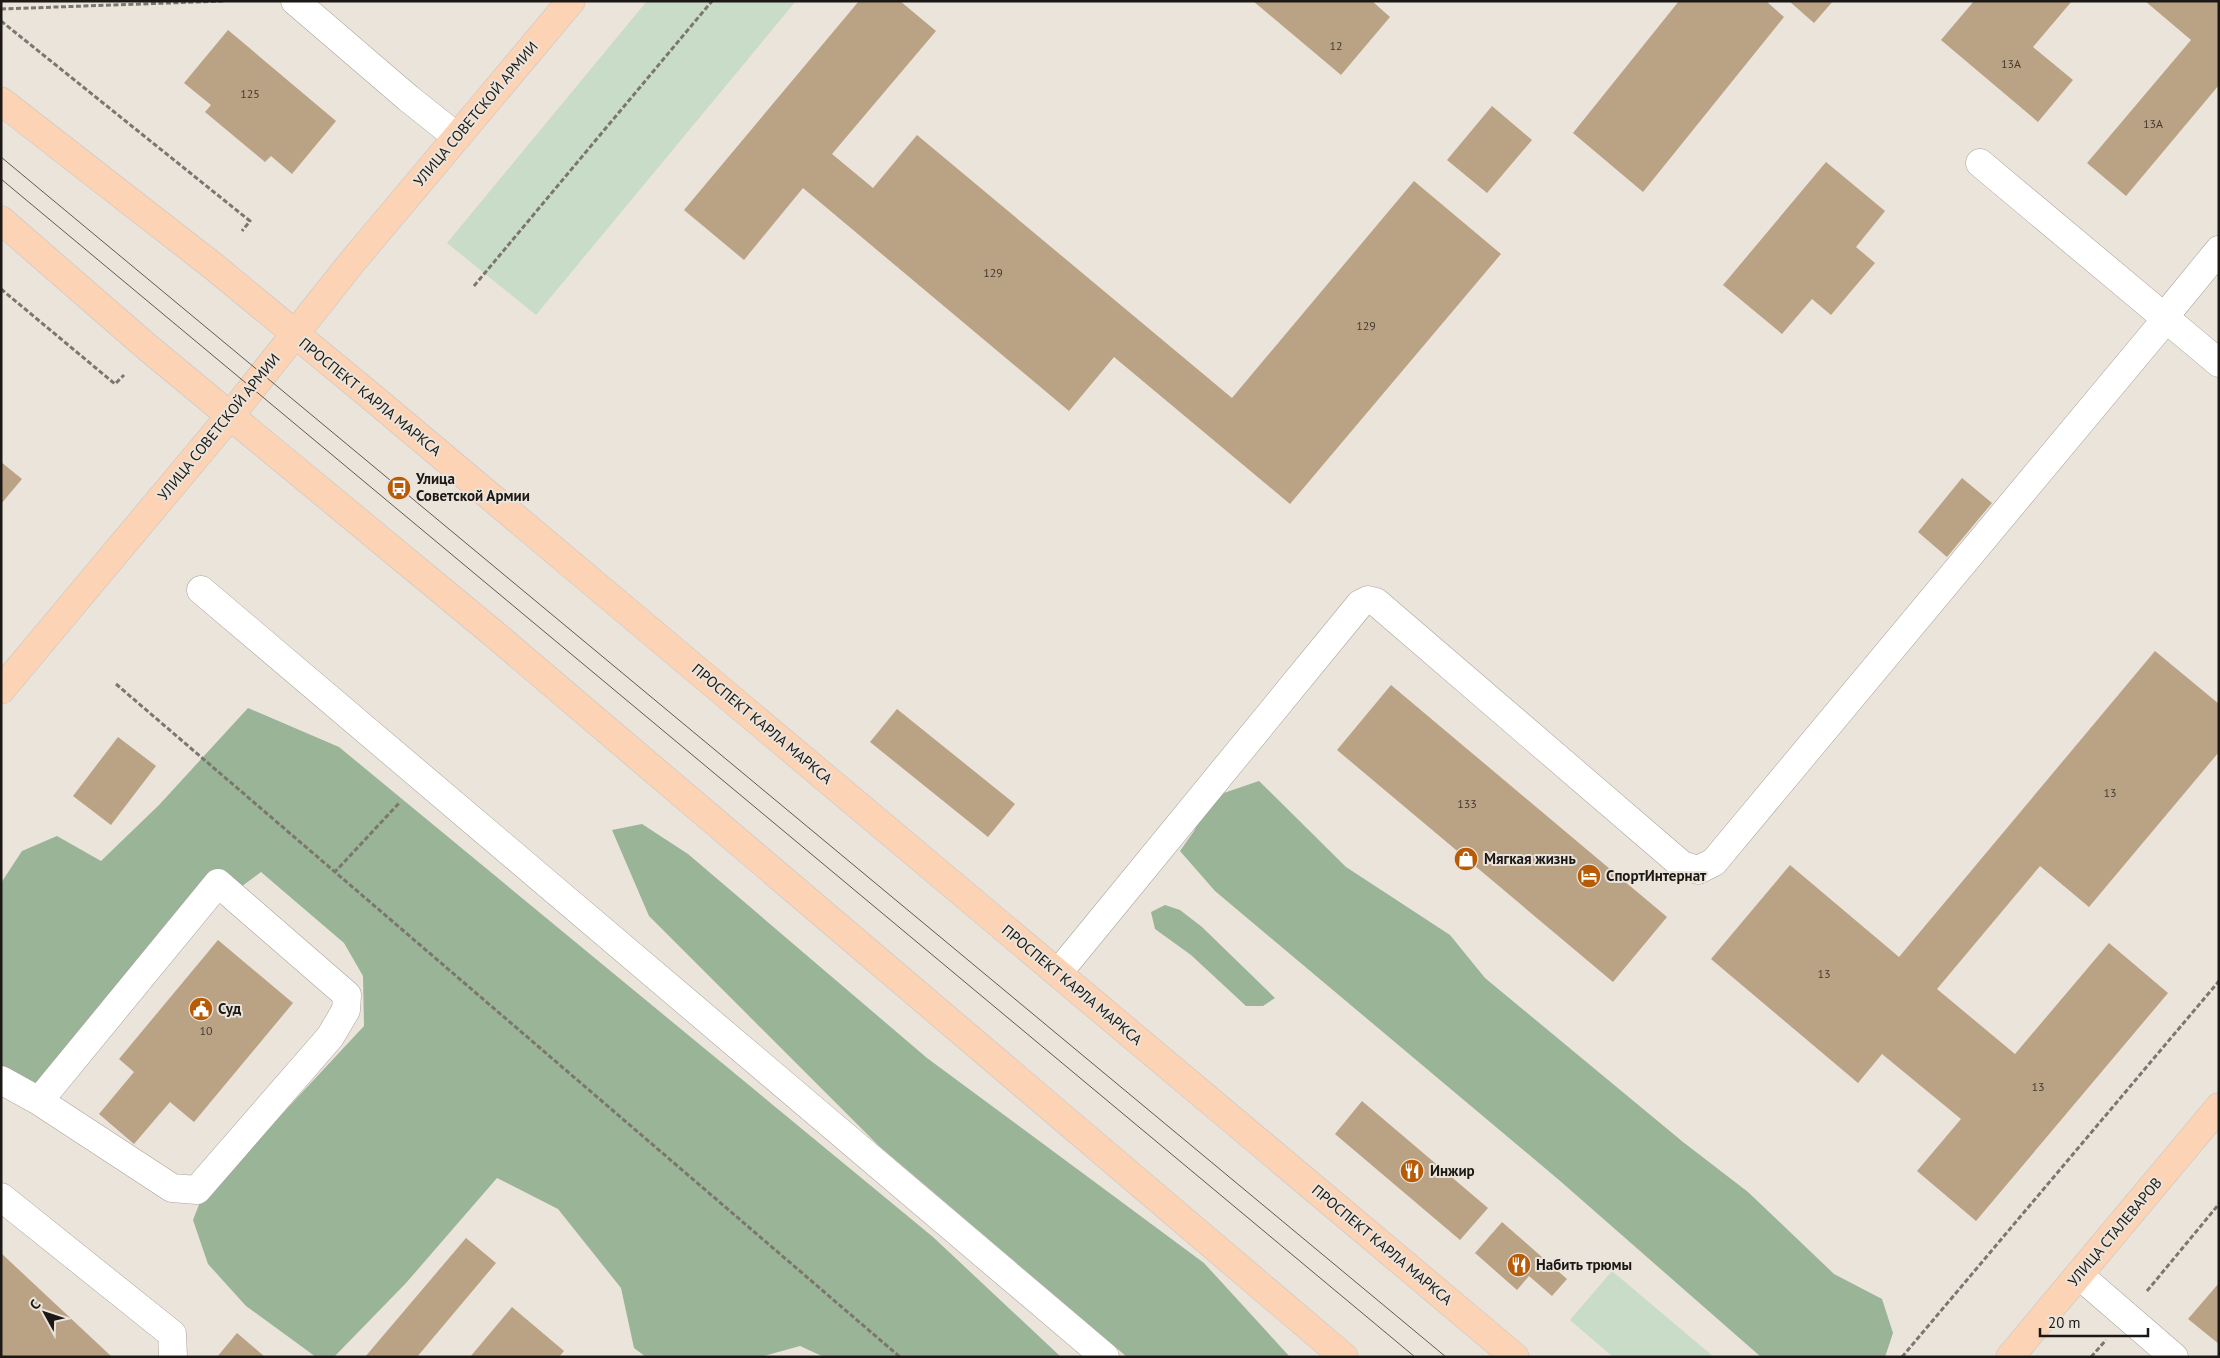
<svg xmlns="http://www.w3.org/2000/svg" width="2220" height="1358" font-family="'PT Sans',sans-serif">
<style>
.green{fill:#c8dcc7}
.forest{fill:#99b497}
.building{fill:#baa285}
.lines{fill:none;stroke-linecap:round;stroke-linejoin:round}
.minor-casing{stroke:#a9a29a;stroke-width:29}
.major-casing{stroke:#c4c3c2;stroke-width:29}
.path{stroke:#7b7670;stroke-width:3;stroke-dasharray:5 2.5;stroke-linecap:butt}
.minor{stroke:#fff;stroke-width:28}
.major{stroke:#fcd3b5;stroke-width:28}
.tram{stroke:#5f5a56;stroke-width:1}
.labels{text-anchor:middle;stroke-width:4;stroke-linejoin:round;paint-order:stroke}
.number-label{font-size:12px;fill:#433a31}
.street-label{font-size:15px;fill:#1b1815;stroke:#ebe4db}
.poi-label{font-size:15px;font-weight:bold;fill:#1b1815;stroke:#ebe4db;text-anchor:start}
</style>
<rect width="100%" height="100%" fill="#ebe4db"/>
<path class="green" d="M647 1H796L536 315 447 243Z
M1612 1271 1714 1357H1613L1570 1320Z"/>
<path class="forest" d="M248 708 339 747 933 1237 1061 1357H824L800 1346 760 1357H646L634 1348 621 1288 558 1209 497 1178 406 1283 334 1357H316L246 1306 208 1264 193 1220 200 1202 364 1026 363 976 344 943 261 872 222 901 186 906 46 1079 20 1097 1 1096V883L22 851 57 836 101 861 159 805Z
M1259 781 1346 867 1450 935 1485 978 1683 1142 1748 1192 1834 1274 1882 1299 1893 1333 1885 1357H1761L1559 1180 1215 891 1180 851 1194 831 1212 797Z
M642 824 688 854 927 1058 1204 1263 1290 1357H1127L879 1146 649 916 612 830Z
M1165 905 1180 910 1202 927 1275 998 1263 1006H1246L1191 955 1155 929 1151 912Z"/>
<path class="building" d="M859 1H900L936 31 832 154 873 188 917 135 1232 398 1414 181 1501 254 1290 504 1114 357 1069 411 803 188 744 260 684 210Z
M1253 1H1372L1390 17 1341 75Z
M1679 1H1766L1784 17 1643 192 1573 133Z
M1789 1H1833L1814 23Z
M1974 1H2072L2033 47 2073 80 2038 122 1941 40Z
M2145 1H2219V85L2126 196 2087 163 2191 40Z
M228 30 336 121 292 174 271 156 265 162 205 112 211 105 184 83Z
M1492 106 1532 140 1487 193 1447 160Z
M1826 162 1885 211 1856 247 1875 263 1831 315 1812 299 1782 334 1723 285Z
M1 462 22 479 1 504Z
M1962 478 1992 503 1947 557 1918 532Z
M2155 651 2219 704V752L2089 907 2040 866 1937 989 2015 1054 2109 943 2168 993 1976 1221 1917 1171 1961 1119 1882 1054 1858 1083 1711 959 1790 865 1899 957Z
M1391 685 1667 917 1613 982 1337 750Z
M897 709 1015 804 988 837 870 742Z
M118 737 156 766 111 825 73 796Z
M218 940 293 1003 194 1122 170 1102 134 1144 99 1114 134 1072 119 1059Z
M1362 1101 1488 1208 1460 1240 1335 1134Z
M1502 1222 1567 1279 1552 1296 1529 1276 1517 1290 1475 1253Z
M466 1238 496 1263 417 1357H365Z
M1 1253 112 1357H1Z
M2219 1283V1344L2188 1319Z
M512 1307 564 1351 559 1357H470Z
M237 1333 265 1357H217Z"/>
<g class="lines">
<g class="minor-casing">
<path id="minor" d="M295 1 408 98 457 137
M1980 163 2219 363
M2165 316 2219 250
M201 590 1105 1357
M1058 973 1360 604 1368 600 1376 602 1682 865 1698 870 1714 862 2167 318
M1 1080 39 1101 172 1188 197 1190 330 1037 346 1010 347 995 218 883 39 1101
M1 1197 172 1334 173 1357
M2079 1275 2174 1357"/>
</g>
<g class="major-casing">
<path id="major" d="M1 101 213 266 373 398 1515 1357
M1 220 147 347 493 633 1344 1357
M1 690 230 416 352 262 571 1
M2010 1357 2219 1107"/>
</g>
<path class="path" d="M1 9 224 1
M1 21 250 221 242 231
M474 286 712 1
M1 289 115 384 124 375
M116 684 900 1357
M334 873 400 802
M2147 1291 2219 1204
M1902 1357 2219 981
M2091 1357 2106 1340"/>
<use href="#minor" class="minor"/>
<use href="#major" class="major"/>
<path class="tram" d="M1 157 1446 1357
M1 179 1415 1357"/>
</g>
<defs>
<g id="bus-disc" transform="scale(1.25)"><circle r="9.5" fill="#b85b06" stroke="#ebe4db"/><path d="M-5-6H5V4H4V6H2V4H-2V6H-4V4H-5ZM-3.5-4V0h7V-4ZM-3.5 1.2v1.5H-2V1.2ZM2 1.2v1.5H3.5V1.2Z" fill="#fff"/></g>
<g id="shop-disc" transform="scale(1.25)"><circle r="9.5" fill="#b85b06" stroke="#ebe4db"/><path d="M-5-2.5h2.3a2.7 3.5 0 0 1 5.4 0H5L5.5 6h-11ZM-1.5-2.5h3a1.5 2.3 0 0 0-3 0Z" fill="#fff"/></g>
<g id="hotel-disc" transform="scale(1.25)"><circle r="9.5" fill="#b85b06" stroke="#ebe4db"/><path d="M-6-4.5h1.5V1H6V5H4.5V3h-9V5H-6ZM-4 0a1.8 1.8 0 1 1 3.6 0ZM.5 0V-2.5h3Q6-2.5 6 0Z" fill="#fff"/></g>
<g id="civic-disc" transform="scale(1.25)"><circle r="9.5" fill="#b85b06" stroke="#ebe4db"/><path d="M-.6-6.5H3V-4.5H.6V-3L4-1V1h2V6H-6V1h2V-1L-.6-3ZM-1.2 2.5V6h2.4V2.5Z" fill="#fff"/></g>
<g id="restaurant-disc" transform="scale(1.25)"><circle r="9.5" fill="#b85b06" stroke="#ebe4db"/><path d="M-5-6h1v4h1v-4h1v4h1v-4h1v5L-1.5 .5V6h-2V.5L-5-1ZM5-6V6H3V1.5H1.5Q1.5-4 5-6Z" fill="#fff"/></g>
</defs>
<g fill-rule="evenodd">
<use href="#bus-disc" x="399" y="488"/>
<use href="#shop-disc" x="1466" y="859"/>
<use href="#hotel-disc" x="1589" y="876"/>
<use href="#civic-disc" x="201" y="1009"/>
<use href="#restaurant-disc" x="1412" y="1171"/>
<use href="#restaurant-disc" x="1519" y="1265"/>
</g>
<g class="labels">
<g class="number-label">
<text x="1336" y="50">12</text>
<text x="2011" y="68">13А</text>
<text x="250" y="98">125</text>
<text x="2153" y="128">13А</text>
<text x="993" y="277">129</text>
<text x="1366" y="330">129</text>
<text x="2110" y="797">13</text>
<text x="1467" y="808">133</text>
<text x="1824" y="978">13</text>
<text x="206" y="1035">10</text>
<text x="2038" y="1091">13</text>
</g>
<g class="street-label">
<text transform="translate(476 114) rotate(-50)" y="5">УЛИЦА СОВЕТСКОЙ АРМИИ</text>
<text transform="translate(370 397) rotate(39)" y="5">ПРОСПЕКТ КАРЛА МАРКСА</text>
<text transform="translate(219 427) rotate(-51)" y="5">УЛИЦА СОВЕТСКОЙ АРМИИ</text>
<text transform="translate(762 724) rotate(40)" y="5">ПРОСПЕКТ КАРЛА МАРКСА</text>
<text transform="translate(1072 985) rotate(40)" y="5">ПРОСПЕКТ КАРЛА МАРКСА</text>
<text transform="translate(2115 1232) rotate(-50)" y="5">УЛИЦА СТАЛЕВАРОВ</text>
<text transform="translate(1382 1245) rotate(40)" y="5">ПРОСПЕКТ КАРЛА МАРКСА</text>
</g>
<g class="poi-label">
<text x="416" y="484">Улица<tspan x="416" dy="17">Советской Армии</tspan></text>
<text x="1484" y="864">Мягкая жизнь</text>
<text x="1606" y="881">СпортИнтернат</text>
<text x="218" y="1014">Суд</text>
<text x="1430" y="1176">Инжир</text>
<text x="1536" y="1270">Набить трюмы</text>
</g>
</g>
<rect width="2220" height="1358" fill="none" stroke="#1b1815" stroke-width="5"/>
<g transform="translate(45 1313) rotate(310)" stroke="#ebe4db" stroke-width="4" paint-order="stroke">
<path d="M0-4L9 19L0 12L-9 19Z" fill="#1b1815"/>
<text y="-8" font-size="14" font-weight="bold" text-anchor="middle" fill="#1b1815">С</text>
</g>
<path d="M2040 1328v8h108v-8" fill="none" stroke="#1b1815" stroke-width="2.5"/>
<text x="2048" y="1328" font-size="15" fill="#1b1815" stroke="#ebe4db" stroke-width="4" paint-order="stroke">20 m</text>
</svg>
